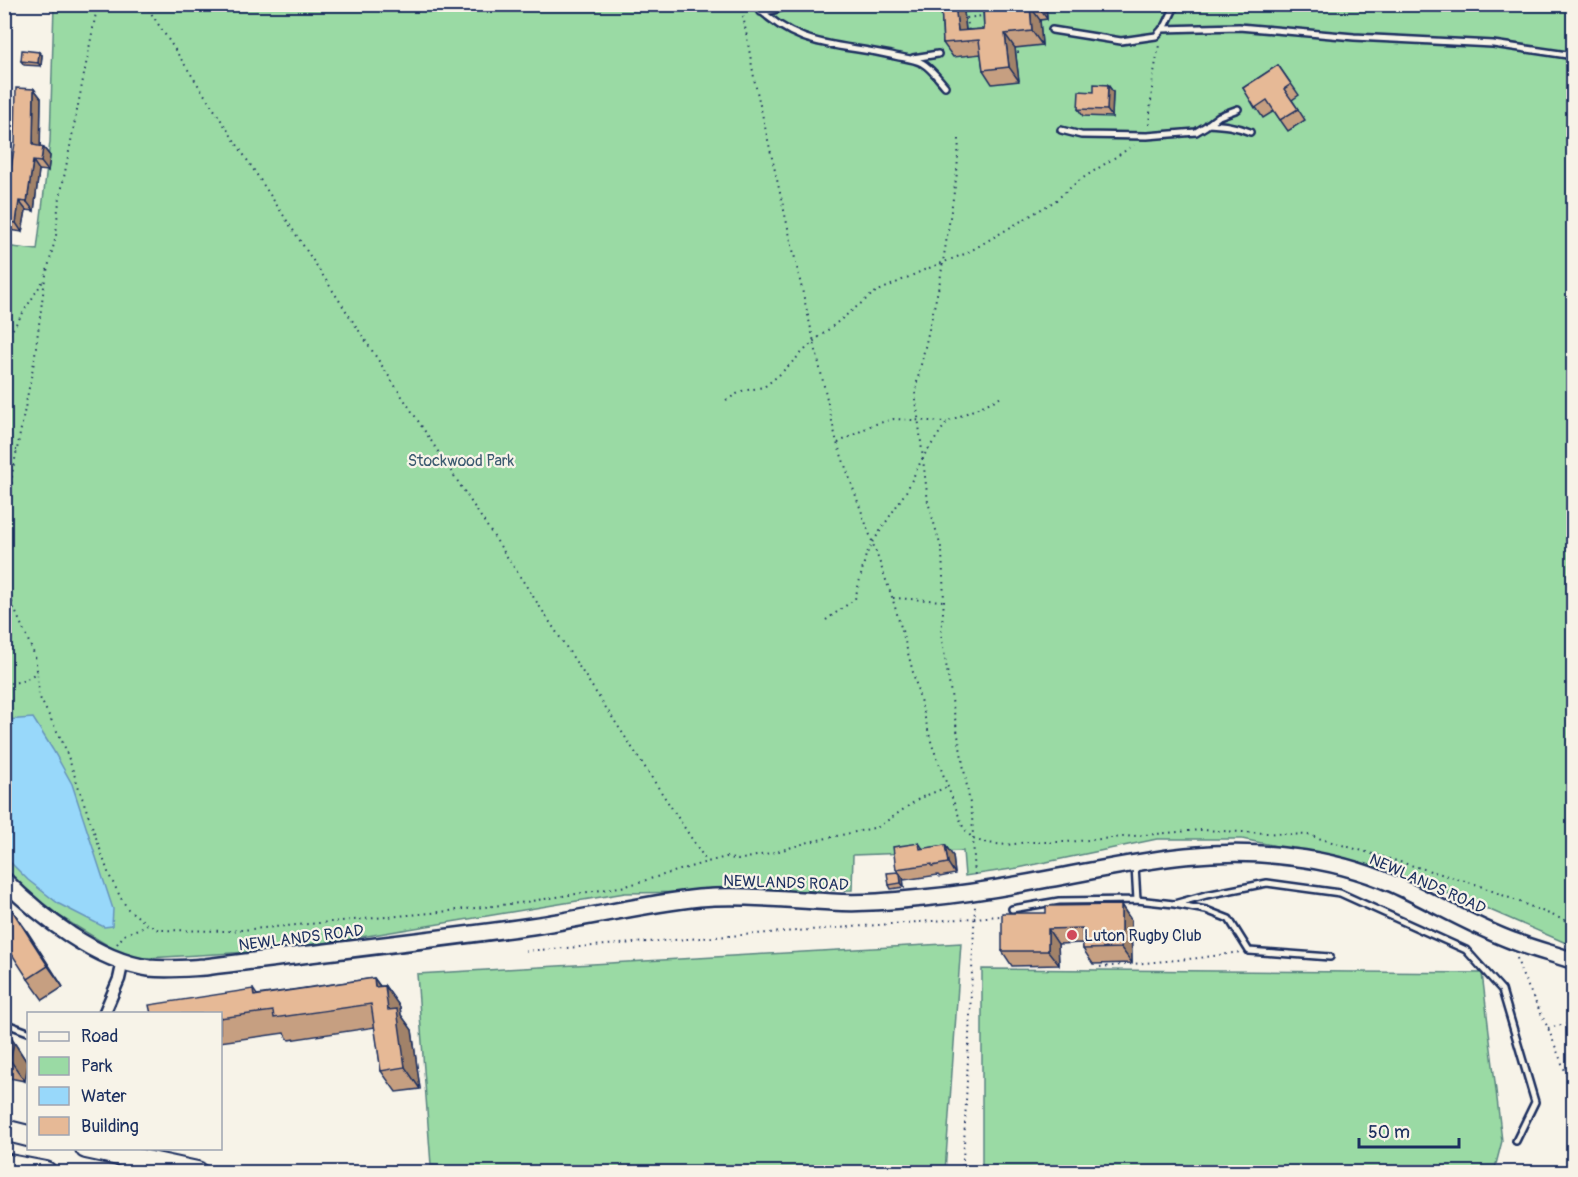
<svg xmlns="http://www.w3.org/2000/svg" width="1578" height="1177" font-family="Pangolin,sans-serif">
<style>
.green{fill:#9adaa4;stroke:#5a8481;stroke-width:1.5}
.water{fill:#98d8fa;stroke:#6694bc;stroke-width:1.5}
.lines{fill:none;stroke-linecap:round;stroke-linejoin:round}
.service-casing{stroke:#1b2f5e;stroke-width:10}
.minor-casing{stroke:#1b2f5e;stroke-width:15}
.secondary-casing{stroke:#1b2f5e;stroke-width:20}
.motorway-casing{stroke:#1b2f5e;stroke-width:24}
.path{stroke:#1b2f5e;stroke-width:2;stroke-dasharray:1.5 4.5;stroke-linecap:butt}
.service{stroke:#f7f3e8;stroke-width:5}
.minor{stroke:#f7f3e8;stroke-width:10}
.secondary{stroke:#f7f3e8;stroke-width:15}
.motorway{stroke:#f7f3e8;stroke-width:20}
.wall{fill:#c69f81;stroke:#1b2f5e;stroke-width:1.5;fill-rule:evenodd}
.shaded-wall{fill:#a18269;stroke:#1b2f5e;stroke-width:1.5}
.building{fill:#e6b996;stroke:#1b2f5e;stroke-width:1.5}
.poi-dot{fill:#d1495b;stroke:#f7f3e8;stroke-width:2}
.labels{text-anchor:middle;stroke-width:4.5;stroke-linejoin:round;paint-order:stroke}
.park-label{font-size:16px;fill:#3b5a70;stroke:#f7f3e8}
.street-label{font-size:16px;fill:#1b2f5e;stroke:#f7f3e8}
.poi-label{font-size:16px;fill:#1b2f5e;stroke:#f7f3e8;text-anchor:start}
</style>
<rect width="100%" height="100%" fill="#f7f3e8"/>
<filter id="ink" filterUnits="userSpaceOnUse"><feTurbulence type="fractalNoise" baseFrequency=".0167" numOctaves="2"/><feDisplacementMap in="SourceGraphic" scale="12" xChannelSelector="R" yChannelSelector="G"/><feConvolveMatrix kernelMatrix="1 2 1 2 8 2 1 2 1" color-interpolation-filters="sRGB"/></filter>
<g filter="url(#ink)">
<path class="green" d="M54 5H1573V946L1467 900 1342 859 1242 839H1157L1018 868 965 876 963 851 853 855 852 890 625 893 283 950 130 959 28 897 5 869V246L37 250 50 142Z
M961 943 945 1172H504L431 1165 417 974Z
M982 969 1482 973 1502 1141 1494 1172H982Z"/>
<path class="water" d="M33 718 53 750 72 784 113 909 112 926 104 927 59 904 28 880 5 857V720Z"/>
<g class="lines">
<g class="service-casing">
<path id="service" d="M754 4C798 49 836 43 891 55 901 58 912 58 922 63 931 68 938 78 945 86
M761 12 774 10 792 4
M1162 29 1239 27 1354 37 1493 44 1574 56
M1052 30 1121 41 1156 36 1166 25 1176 4
M913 58 938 54
M1208 124C1223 125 1236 126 1250 132
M1061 130 1081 135 1147 136 1196 132 1206 126 1219 116 1238 109
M1137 900 1174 904 1206 910 1229 919 1249 951 1330 957
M1174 904 1206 895 1267 883 1340 893 1466 950 1502 990 1535 1102 1516 1141
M1012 909 1059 901 1137 900 1135 866
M4 1023 28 1032"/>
</g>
<g class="minor-casing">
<path id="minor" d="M104 1014 119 979 123 961"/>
</g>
<g class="secondary-casing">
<path id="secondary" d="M4 880C41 917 97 961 149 968 168 970 187 968 205 967 314 953 424 941 532 926 588 918 643 904 699 898 744 894 787 900 832 902 862 904 893 901 923 898 965 894 1007 887 1048 879 1131 864 1206 845 1291 857 1326 861 1361 870 1393 884 1433 902 1472 926 1513 941 1533 949 1554 954 1574 961"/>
</g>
<g class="motorway-casing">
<path id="motorway" d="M4 1130 28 1136
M86 1148 197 1172
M4 1164 46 1172"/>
</g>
<path class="path" d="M145 4 707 862
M741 4 755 83 837 443 892 597 903 634 932 745 963 827 973 839 986 843 1007 845 1028 842H1067L1200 830 1308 835 1475 884 1574 924
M990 15 991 38 970 40 967 18Z
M1015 58 1018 54V47
M1149 125 1153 78 1159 45
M959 139 957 173 940 281 915 391 928 502 942 551 944 601 941 634 956 724 972 815 975 879
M4 336 9 335 43 281
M726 400 742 391 764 387 779 375 814 341 874 293 924 270 967 253 1055 201 1077 182 1134 145
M838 443 872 425 894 419 947 422
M4 449 17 450
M4 567 12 475 34 362 45 279 56 236 58 208 96 13V4
M4 579 14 608 35 656 37 670 39 696 64 745 109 875 122 900 128 909 147 924 159 930 230 931 431 913 519 903 626 886 707 862 726 857 738 860 779 851 809 842 878 827 920 798 947 787
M893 598 944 601
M826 620 855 599 866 555 873 542 907 490 923 457 947 422 1004 396
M4 684C18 682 27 682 37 671
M117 944 124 935 147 925
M525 951 1000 916 1004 914
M1517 958 1521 972 1548 1028 1574 1094
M1100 967 1199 958 1240 952
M1548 1028 1574 1022
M1546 1171 1574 1172
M962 1172 964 1145 975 906"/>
<use href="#service" class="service"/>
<use href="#minor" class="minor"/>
<use href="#secondary" class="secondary"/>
<use href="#motorway" class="motorway"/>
</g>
<path class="wall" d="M941 4H1046L1047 19 1040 20 1042 45 1015 48 1019 81 992 84 983 70 981 54 953 57 943 43ZM983 10 984 29 966 30 964 12Z
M42 55 41 66 24 65 21 61Z
M1278 65 1299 95 1292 100 1305 120 1288 131 1274 111 1263 118 1243 88Z
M1108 85 1113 92 1112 117 1083 116 1078 109 1094 92Z
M34 89 41 98 40 146 43 147 50 156 48 171 39 170 34 211 26 210 22 232 10 230 4 223V212Z
M919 843 923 849 945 845 953 856 955 874 940 877 938 875 904 880 903 878 904 887 891 889 889 885 898 872 896 869Z
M1121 905 1131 920 1132 963 1093 964 1083 949V943L1058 944 1059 965 1012 966 1002 951 1046 913Z
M12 910 63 987 43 1000 28 979Z
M374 978 380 986H385L400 1007 401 1015 412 1030 420 1089 396 1092 381 1071 375 1027 289 1040 284 1033 220 1042V1014L253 989 257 995Z
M4 1035 10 1036 28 1064 25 1081 4 1077Z"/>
<path class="shaded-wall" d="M955 4H959L964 12 967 41 958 31Z
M1037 4H1046L1047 19 1037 5Z
M1030 6 1040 20 1042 45 1032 31Z
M1005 34 1015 48 1019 81 1009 67Z
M39 52 42 55 41 66 38 63Z
M1108 85 1113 92 1112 117 1107 110Z
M34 89 41 98 40 155 33 145Z
M43 147 50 156 48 171 41 162Z
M33 161 39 170 34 211 27 202Z
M19 201 26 210 22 232 16 223Z
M945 845 953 856 955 874 948 863Z
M900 874 903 878 904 887 901 883Z
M1121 905 1131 920 1132 963 1121 948Z
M12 910 27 931 63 987 48 966Z
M1048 929 1058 944 1059 965 1048 951Z
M374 978 386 995 385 986 400 1007 401 1015 412 1030 420 1089 405 1067 388 1010 375 987Z
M10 1036 28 1064 25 1081 10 1060 8 1042Z"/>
<path class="building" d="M941 4H955L958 31 984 29 983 4H1037V5L1030 6 1032 31 1005 34 1009 67 983 70 979 40 943 43Z
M22 50 39 52 38 63 21 61Z
M1278 65 1291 84 1284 89 1298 109 1280 120 1267 100 1255 108 1243 88Z
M1094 84 1108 85 1107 110 1078 109 1079 91 1094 92Z
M16 88 34 89 33 145 43 147 41 162 33 161 27 202 19 201 16 223 4 221V212L15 143Z
M919 843 920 849 945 845 948 863 932 866V864L896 869 893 847Z
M898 872 900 874 901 883 889 885 887 873Z
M1121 905V948L1083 949 1082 928 1048 929V951H1002V913H1046V906Z
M12 910 48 966 28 979 4 942V915Z
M374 978 375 987 385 986 388 1010 397 1009 405 1067 381 1071 371 1004 274 1018 273 1011 220 1018V1014H151L149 1005 253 989 254 996Z
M4 1035 10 1036 8 1042 14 1043 10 1060 4 1058Z"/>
</g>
<circle class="poi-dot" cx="1072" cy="935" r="6"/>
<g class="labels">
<g class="park-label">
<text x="461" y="466">Stockwood Park</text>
</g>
<g class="street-label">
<text transform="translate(786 882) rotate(2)" y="6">NEWLANDS ROAD</text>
<text transform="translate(1428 883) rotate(24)" y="6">NEWLANDS ROAD</text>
<text transform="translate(301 937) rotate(-7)" y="6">NEWLANDS ROAD</text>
</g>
<g class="poi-label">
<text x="1084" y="941">Luton Rugby Club</text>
</g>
</g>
<rect width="1578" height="1177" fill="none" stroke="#f7f3e8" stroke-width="24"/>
<rect x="12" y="12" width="1554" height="1153" fill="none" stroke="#1b2f5e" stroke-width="2" filter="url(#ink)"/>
<rect x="27" y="1012" width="195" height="138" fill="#f7f3e8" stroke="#9fa5b1" stroke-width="1.5"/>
<rect x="39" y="1032" width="30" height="9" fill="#f7f3e8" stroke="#9fa5b1" stroke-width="1.5"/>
<text x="81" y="1042" font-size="18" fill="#1b2f5e">Road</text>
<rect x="39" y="1057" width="30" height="18" fill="#9adaa4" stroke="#9fa5b1" stroke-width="1.5"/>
<text x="81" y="1072" font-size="18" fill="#1b2f5e">Park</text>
<rect x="39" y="1087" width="30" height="18" fill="#98d8fa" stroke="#9fa5b1" stroke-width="1.5"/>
<text x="81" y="1102" font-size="18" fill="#1b2f5e">Water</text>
<rect x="39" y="1117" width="30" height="18" fill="#e6b996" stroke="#9fa5b1" stroke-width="1.5"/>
<text x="81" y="1132" font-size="18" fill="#1b2f5e">Building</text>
<path d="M1359 1138v9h100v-9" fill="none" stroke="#1b2f5e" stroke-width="3"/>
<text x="1368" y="1138" font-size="18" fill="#1b2f5e" stroke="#f7f3e8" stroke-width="4.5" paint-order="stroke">50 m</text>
</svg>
